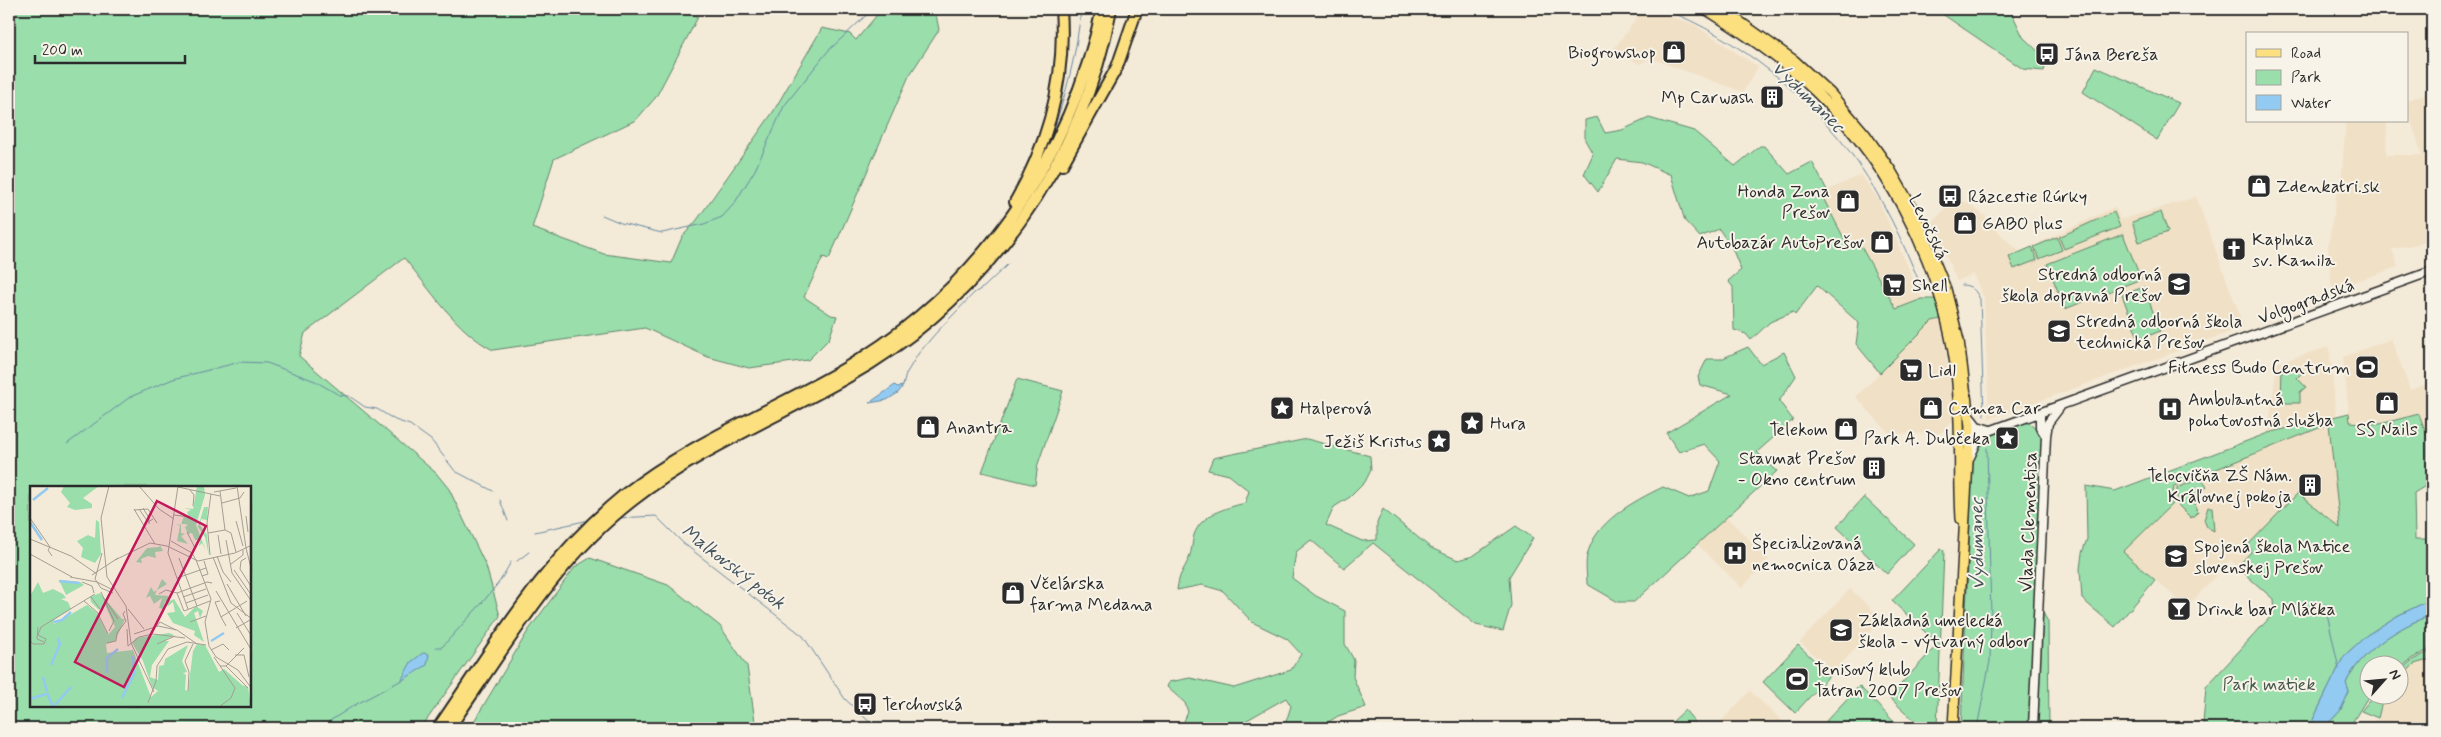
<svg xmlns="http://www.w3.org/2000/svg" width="2441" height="737" font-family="Mynerve,sans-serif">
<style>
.built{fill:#f0e0c5}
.green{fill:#99deab;stroke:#62846b;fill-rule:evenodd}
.water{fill:#92caf1;stroke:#698aa2}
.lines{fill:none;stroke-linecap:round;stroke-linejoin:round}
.stream{stroke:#698aa2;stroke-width:1}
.secondary-casing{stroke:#2b2b2b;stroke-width:11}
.primary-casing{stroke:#2b2b2b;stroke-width:12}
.highway-casing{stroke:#2b2b2b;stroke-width:14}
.secondary{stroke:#f7f3e8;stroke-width:8}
.primary{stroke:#fce080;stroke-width:9}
.highway{stroke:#fce080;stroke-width:10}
.labels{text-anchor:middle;stroke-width:4;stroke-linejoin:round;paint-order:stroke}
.poi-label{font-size:18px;fill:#2b2b2b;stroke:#f7f3e8;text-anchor:start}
.street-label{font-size:18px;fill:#2b2b2b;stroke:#f7f3e8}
.park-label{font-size:18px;fill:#46584b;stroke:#f7f3e8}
.water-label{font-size:19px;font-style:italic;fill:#45535c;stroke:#f7f3e8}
.inset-river{fill:none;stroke:#92caf1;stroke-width:2.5}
.inset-road{fill:none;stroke:#a49e93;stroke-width:1}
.view{fill:#c2185b;fill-opacity:0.15;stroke:#c2185b;stroke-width:2.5}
.inset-edge{fill:none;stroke:#2b2b2b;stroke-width:2.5}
</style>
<rect width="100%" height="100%" fill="#f4ead8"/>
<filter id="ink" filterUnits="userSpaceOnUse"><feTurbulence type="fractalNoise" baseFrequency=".02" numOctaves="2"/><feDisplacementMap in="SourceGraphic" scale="10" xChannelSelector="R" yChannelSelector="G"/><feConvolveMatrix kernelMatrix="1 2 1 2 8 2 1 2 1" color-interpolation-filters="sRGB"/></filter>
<g filter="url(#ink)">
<path class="built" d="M1644 9 1693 24 1758 67 1743 92 1650 58 1640 64 1613 50Z
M2432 91V241L2392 249 2398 267 2332 289 2328 247 2338 187 2341 186 2346 121H2387L2386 155H2422L2407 108V101Z
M1861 175 1878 199 1922 299 1896 309 1859 241 1849 246 1820 194Z
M2196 197 2244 327 1989 419 1984 298 1973 274 1957 281 1932 223 1955 198 1968 203 1987 218 2003 237 2020 252 2115 207 2120 220Z
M1941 319 1955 418 1941 433 1900 434 1892 436 1856 397 1932 321Z
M2391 339 2410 390 2432 382V449L2419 415 2380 424 2350 422 2343 357Z
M2329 347 2336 416 2268 433 2277 363Z
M2329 424 2341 528 2273 599 2230 560 2187 607 2122 552 2172 504 2174 486Z
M1726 517 1769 559 1742 588 1697 544Z
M1850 589 1882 619 1833 673 1800 642Z
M2432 659V728H2364L2378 718 2383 698 2386 695 2398 694 2399 681 2414 664Z
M1750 691 1786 725 1783 728H1715Z"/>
<path class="green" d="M9 9H683L682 11 698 17 656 97 636 120 554 159 532 228 604 254 671 263 682 237 697 220 773 112 822 28 850 34 856 40 882 9H935L939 30 909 76 829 259 823 257 804 297 831 315 837 316 829 339 808 360 749 368 708 357 645 328 493 350C456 331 430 289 404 258L305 333 299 356 436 473 449 489 486 566 500 616 421 728H9ZM31 487H250V706H31Z
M1935 9H2010L2023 37 2047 60 2044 71 2023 69Z
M2096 67 2179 103 2157 140 2083 92Z
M1597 117 1605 133 1622 130 1649 118 1694 131 1735 166 1760 146H1764L1789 174 1812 162 1827 190 1821 194 1848 246 1858 241 1896 309 1922 299H1935L1941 319 1932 321 1880 373 1856 344 1859 323 1817 286 1795 315 1793 312 1770 322 1751 340 1746 334 1734 330 1733 287 1728 281 1741 270 1732 248 1719 229 1700 237 1685 221 1671 175 1642 162 1617 159 1598 192 1584 174 1593 154 1585 140V120Z
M2114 212 2120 227 2064 249 2059 237Z
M2161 212 2168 232 2139 242 2132 222Z
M2123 234 2141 279 2065 309 2047 264Z
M2057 237 2062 250 2039 259 2034 247Z
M2032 247 2037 260 2014 269 2009 257Z
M2144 287 2160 331 2139 340 2122 295Z
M1748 347 1761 364 1784 352 1796 376 1779 401 1793 420 1757 452 1777 471 1634 602H1618L1587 584C1587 576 1585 565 1587 556 1594 522 1634 501 1663 487L1689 498 1709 491 1720 461 1704 444 1679 452 1666 433 1732 394 1700 385 1698 377 1707 359H1721Z
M2282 367H2296L2302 373 2297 378 2306 387 2300 392V403H2281Z
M1017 379 1063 391 1038 464 1035 485 982 472Z
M2349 413 2350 422 2380 424 2419 414 2432 449V482L2414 493 2415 539H2432V599L2397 616 2367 635 2344 656 2309 728H2207L2203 724 2206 687 2274 613 2273 599 2237 567 2251 552 2249 544 2298 493 2340 528 2329 424 2174 486 2172 504 2123 552 2155 580 2115 627 2082 599 2080 569 2082 553 2087 539 2086 486 2115 491 2268 433Z
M2022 421 2031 424 2044 436 2039 605 2048 622 2049 728H1961L1973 451 1991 432Z
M1307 439 1370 456 1371 470 1365 482 1350 497 1334 507 1326 525 1362 541 1377 540V523L1383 509 1431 548 1458 560 1473 556 1516 526 1533 538 1509 577 1511 605 1503 631 1476 625 1373 543 1344 568 1311 540 1296 552 1292 578 1316 596 1345 611V644L1354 660 1353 677 1366 707 1338 716 1319 728H1272L1286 722 1291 706 1286 698 1240 724 1224 726 1208 721 1191 728H1181L1188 712 1185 703 1167 687 1169 682 1190 678 1234 688 1291 670 1301 654 1287 639 1252 622 1223 591 1202 585 1177 590C1179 573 1183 572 1189 558 1192 551 1192 542 1194 535 1201 514 1226 508 1245 503L1249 491 1229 475 1208 470 1213 458Z
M2201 478 2207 487 2193 501 2198 512 2191 518 2177 504V488Z
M1864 497 1914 544 1887 574 1837 527Z
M2208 507H2212L2214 531 2207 527 2204 520Z
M1941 549 1944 551 1937 728H1922L1889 697 1938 644 1892 601Z
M590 558 668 585 720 626 747 666 756 728H470L528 631 575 567Z
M2432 615V648L2411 659 2399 670 2398 664H2368V694L2373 695 2366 700 2349 728H2324L2340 711 2349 692 2346 683C2360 652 2400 625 2432 615Z
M1798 645 1830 675 1795 713 1763 682Z
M2432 650V659L2414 664 2399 681V672L2411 661Z
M1859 686 1900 728H1834L1826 721Z
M2374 695H2386L2383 698 2378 718 2361 711Z
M1685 710 1695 722 1688 728H1674L1670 724Z"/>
<path class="water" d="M895 385 897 387 903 386 898 393 887 400 869 403Z
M2432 599V615C2400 625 2360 652 2346 683L2349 692 2340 711 2324 728H2309L2344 656 2367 635 2397 616Z
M423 653 429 654 427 665 401 681 411 662Z"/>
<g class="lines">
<path class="stream" d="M1663 9C1737 36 1812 98 1858 163 1884 201 1903 242 1920 284L1930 287
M1051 137C1066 96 1077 52 1081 9
M602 215 621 223 662 233 704 224 722 217 734 204 755 170 784 106 828 51 873 9
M1961 285C1972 285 1975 290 1980 299L1984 416
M903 386 906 374 918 354 935 334 974 293 984 287 1008 264
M67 444 130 397 173 379 240 362 267 363 315 381 339 395 349 396 365 407 377 409 395 420 410 425 431 440 455 471 493 491
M500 500 508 521
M618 518 656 516 683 543 803 636 845 699 876 728
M535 532 589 520
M517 561 529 552
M2325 604 2339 669
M436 647H442L482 603 500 581 511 562
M319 728 353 706 400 681
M1977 728 1990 661 1991 617 1987 448"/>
<g class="secondary-casing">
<path id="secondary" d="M2040 413V427L2046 436
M1970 417 1977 426 1990 430
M1969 434 1992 430 2432 271
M1970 457 1977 442 1988 433
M2033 728 2046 436 2048 423 2060 407"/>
</g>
<g class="primary-casing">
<path id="primary" d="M1705 9C1739 30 1773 53 1803 80 1884 153 1939 256 1955 364 1962 416 1958 467 1961 519
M1722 9 1795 61 1830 93 1866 135 1890 169 1914 211 1946 289 1959 341 1970 426 1953 728"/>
</g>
<g class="highway-casing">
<path id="highway" d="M1062 165 1117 67 1137 9
M1015 202C1049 142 1066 78 1061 9
M438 728C496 644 543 561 624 495 691 442 770 412 844 369 978 291 1070 160 1102 9
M449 728C506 647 553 562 633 500 699 449 776 418 848 377 984 300 1083 162 1111 9"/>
</g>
<use href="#secondary" class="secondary"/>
<use href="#primary" class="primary"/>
<use href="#highway" class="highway"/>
</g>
</g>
<defs>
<g id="shop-square" transform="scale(1.25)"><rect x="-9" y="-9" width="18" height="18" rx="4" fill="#2b2b2b" stroke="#f7f3e8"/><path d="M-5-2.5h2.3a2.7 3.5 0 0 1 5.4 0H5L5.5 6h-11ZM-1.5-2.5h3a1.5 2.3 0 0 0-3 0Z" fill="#fff"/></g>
<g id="bus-square" transform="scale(1.25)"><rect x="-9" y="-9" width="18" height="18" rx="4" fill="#2b2b2b" stroke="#f7f3e8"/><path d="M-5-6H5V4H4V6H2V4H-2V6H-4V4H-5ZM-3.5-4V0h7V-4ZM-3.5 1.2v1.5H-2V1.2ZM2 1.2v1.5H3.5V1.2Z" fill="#fff"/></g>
<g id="building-square" transform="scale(1.25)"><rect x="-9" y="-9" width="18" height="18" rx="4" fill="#2b2b2b" stroke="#f7f3e8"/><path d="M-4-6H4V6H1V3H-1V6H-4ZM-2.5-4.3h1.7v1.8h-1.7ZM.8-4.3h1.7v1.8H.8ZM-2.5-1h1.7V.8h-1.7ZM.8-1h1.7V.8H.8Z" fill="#fff"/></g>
<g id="church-square" transform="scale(1.25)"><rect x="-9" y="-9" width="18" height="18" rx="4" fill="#2b2b2b" stroke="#f7f3e8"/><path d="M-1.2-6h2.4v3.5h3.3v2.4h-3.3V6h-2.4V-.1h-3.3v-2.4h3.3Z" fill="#fff"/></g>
<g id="school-square" transform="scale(1.25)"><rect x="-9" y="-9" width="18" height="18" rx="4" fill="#2b2b2b" stroke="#f7f3e8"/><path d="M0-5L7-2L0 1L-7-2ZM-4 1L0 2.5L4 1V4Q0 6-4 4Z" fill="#fff"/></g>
<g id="supermarket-square" transform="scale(1.25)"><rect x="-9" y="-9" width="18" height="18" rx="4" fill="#2b2b2b" stroke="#f7f3e8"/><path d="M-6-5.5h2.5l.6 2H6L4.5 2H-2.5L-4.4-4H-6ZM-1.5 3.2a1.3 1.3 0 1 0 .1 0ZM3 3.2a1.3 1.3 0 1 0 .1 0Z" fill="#fff"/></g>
<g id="stadium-square" transform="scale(1.25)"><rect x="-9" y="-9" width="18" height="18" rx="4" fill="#2b2b2b" stroke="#f7f3e8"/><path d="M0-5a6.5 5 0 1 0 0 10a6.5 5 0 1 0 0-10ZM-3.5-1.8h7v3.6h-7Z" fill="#fff"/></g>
<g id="sight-square" transform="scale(1.25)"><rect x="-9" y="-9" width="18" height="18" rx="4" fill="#2b2b2b" stroke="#f7f3e8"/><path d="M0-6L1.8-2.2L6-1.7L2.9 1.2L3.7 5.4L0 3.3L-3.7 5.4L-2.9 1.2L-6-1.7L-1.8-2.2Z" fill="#fff"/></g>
<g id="hospital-square" transform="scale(1.25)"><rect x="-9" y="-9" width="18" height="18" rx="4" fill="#2b2b2b" stroke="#f7f3e8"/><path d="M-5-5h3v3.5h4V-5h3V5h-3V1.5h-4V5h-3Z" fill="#fff"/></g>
<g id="bar-square" transform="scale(1.25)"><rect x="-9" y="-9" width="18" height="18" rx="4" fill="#2b2b2b" stroke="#f7f3e8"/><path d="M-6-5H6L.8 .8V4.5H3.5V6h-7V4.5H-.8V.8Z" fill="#fff"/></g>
</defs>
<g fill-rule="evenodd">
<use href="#shop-square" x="1674" y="52"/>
<use href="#bus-square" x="2047" y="54"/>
<use href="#building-square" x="1772" y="97"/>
<use href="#shop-square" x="2259" y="186"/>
<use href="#bus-square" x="1950" y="196"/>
<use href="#shop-square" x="1848" y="201"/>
<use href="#shop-square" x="1965" y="223"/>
<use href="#shop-square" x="1882" y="242"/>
<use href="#church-square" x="2234" y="249"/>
<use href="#school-square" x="2179" y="284"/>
<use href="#supermarket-square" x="1894" y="285"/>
<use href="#school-square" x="2059" y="331"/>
<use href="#stadium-square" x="2367" y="367"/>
<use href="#supermarket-square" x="1911" y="370"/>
<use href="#shop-square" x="2387" y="403"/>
<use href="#sight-square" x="1282" y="408"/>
<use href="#shop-square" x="1931" y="408"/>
<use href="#hospital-square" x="2170" y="409"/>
<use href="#sight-square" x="1472" y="423"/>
<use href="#shop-square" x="928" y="427"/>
<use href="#shop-square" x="1846" y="429"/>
<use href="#sight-square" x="2007" y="438"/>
<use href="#sight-square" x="1439" y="441"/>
<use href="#building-square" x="1874" y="468"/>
<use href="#building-square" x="2310" y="485"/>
<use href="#hospital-square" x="1735" y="553"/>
<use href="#school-square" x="2176" y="556"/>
<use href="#shop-square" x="1013" y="593"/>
<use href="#bar-square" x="2179" y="609"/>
<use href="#school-square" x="1841" y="630"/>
<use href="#stadium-square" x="1797" y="679"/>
<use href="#bus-square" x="865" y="704"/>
</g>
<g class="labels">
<g class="poi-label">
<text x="1656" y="58" text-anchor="end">Biogrowshop</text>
<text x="2064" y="60">Jána Bereša</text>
<text x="1754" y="103" text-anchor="end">Mp Carwash</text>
<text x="2276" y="192">Zdenkatri.sk</text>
<text x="1830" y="197" text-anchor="end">Honda Zona<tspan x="1830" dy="21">Prešov</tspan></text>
<text x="1968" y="202">Rázcestie Rúrky</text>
<text x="1982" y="229">GABO plus</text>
<text x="2252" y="245">Kaplnka<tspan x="2252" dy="21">sv. Kamila</tspan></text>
<text x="1864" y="248" text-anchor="end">Autobazár AutoPrešov</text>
<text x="2162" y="280" text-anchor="end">Stredná odborná<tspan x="2162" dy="21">škola dopravná Prešov</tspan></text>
<text x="1912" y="291">Shell</text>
<text x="2076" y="327">Stredná odborná škola<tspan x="2076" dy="21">technická Prešov</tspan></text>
<text x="2350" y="373" text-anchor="end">Fitness Budo Centrum</text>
<text x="1928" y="376">Lidl</text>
<text x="2188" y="405">Ambulantná<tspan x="2188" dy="21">pohotovostná služba</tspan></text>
<text x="1300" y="414">Halperová</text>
<text x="1948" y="414">Camea Car</text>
<text x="1490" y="429">Hura</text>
<text x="946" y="433">Anantra</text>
<text x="1828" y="435" text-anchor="end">Telekom</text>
<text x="2387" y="435" text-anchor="middle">SS Nails</text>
<text x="1990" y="444" text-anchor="end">Park A. Dubčeka</text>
<text x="1422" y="447" text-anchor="end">Ježiš Kristus</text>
<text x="1856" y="464" text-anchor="end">Stavmat Prešov<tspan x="1856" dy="21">- Okno centrum</tspan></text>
<text x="2292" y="481" text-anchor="end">Telocvičňa ZŠ Nám.<tspan x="2292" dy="21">Kráľovnej pokoja</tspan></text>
<text x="1752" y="549">Špecializovaná<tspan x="1752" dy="21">nemocnica Oáza</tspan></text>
<text x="2194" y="552">Spojená škola Matice<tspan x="2194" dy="21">slovenskej Prešov</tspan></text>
<text x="1030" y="589">Včelárska<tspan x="1030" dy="21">farma Medana</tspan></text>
<text x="2196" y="615">Drink bar Mláčka</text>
<text x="1858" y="626">Základná umelecká<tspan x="1858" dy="21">škola - výtvarný odbor</tspan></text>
<text x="1814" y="675">Tenisový klub<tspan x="1814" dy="21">Tatran 2007 Prešov</tspan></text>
<text x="882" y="710">Terchovská</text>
</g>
<g class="street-label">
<text transform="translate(1929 227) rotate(65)" y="6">Levočská</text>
<text transform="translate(2306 301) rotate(-20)" y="6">Volgogradská</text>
<text transform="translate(2028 522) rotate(-88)" y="6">Vlada Clementisa</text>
</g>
<g class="park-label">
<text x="2269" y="690">Park matiek</text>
</g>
<g class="water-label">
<text transform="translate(1809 96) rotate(44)" y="7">Vydumanec</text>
<text transform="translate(1976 544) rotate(-91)" y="7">Vydumanec</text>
<text transform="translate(734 566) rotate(38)" y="7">Malkovský potok</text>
</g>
</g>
<g transform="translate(30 486)">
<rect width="221" height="221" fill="#f4ead8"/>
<path d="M34 0H69L53 12 62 18V22L45 24 37 21 40 17 31 6ZM167 0H174L175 9 166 39 176 65 172 57 169 60 170 54H165L162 47 158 48 155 41 158 39 155 38H151V47L155 48 151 50 158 58 147 55 150 40 146 38 151 39 154 30 159 31 157 26 161 24 154 22 163 23ZM174 21H178L177 34 171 33 170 39 177 49 179 70 175 51 168 41ZM66 34 69 36 71 68 65 77 51 71 53 62 47 55 58 49 65 52ZM130 59 133 65 125 66 126 72 118 70 111 73 112 77 106 76 117 62 129 61ZM132 93 137 98 127 104 125 109 138 110 140 115 144 113 155 131 166 120 173 125 170 132 168 125 164 127 174 156 164 149 165 145 143 137 137 127 145 126 143 116 138 120 135 115 133 123 129 122 132 112 124 118 120 110 116 112 121 101 124 106 127 104ZM29 94 50 96 54 99 36 109ZM8 96 13 107 23 103 33 108 36 112 31 113 38 116 41 123 24 134V138L57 119 66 126 78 149 85 141 76 121 75 118 69 124 61 116 60 111 70 107 92 133H95L85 155 76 158 77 167 103 164 121 211 128 205 122 201 113 175 102 157 106 152 139 147 144 149 134 155H139L122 179 120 191 128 194 129 180 134 179 135 173 158 159 152 175 157 186 153 187 156 189 155 204 158 205 163 165 167 158 175 159 189 186 194 183 212 199 218 201 221 221H0V110Z" fill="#99deab"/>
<path class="inset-river" d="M3 14 18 2M0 36 12 54M29 95 49 97M24 136 32 134 41 126M181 155 194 147M21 179 30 158 28 152M77 187V172L88 163M13 191 17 206M17 207 23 221M92 212 104 188 103 170M0 213 16 208M25 219 41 201"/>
<path class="inset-road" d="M79 0 71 32 77 91 96 120 101 157 124 206M109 0 129 23 144 33M148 0 138 67 158 123M207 0 216 62M148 1 190 10M160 4 164 9 163 20M190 5 195 44 201 47 206 66M184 6 206 2M192 17 210 12 214 6M113 22 119 32V38M104 23 125 58M109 23 118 36 123 33M104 24 118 23 127 37M144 29 160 31M216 30 218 46M0 32 20 61 18 64 22 70M206 35 213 60M157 46 165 62M178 47 195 44M188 49 191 68M0 53 41 70 67 88M196 54 202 87 222 116M141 55 162 67 166 74M216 62 222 86M72 67 65 93 71 102 83 107M0 68 42 91M180 69 177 37 181 8M187 70 193 86 201 96M183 71 201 117 222 133M149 72 167 120M216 72 211 75 210 83 222 102M85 74 120 57 137 60 168 75 205 67 222 59M166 74 181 113 175 136 179 160 186 171 208 184 222 203M201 78 213 69V64M204 84 222 110M62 89 88 72M172 90 178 88 174 75M40 91 67 96 83 104M147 92 176 82M52 96 62 100 64 107M197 98 216 130M186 105 222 165M71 106 84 135 79 145M147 107 154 125 180 115M129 108 136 104 147 107 177 96 182 97M61 111 70 123M153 111 176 103M74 112 88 133M54 115 67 126 78 148M190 115 185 116 191 131M156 117 178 109M98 123 114 143M207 127 222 151M160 136 176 130M127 140 130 136 146 144M196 140 191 131 217 115M8 141 7 153 14 156M206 142 220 134M97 143 98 160 109 151 123 148 155 152M104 148 128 140 147 144 167 158M0 155 3 158H14L16 153 8 149 11 141 65 108M77 157 86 155 87 147 96 135 93 128 95 125M127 158 145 150M181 164 193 158 199 164M205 169H214L219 191M184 171 205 202 201 212 189 221M190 180H196L214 162M196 180 218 202M158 205 159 186 155 175 163 158M118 217 126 195 127 180 138 163 157 156 176 159"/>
<path class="view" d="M127 15 176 40 94 201 45 176Z"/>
<rect width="221" height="221" class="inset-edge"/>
</g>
<rect width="2441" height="737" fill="none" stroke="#f7f3e8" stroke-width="30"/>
<rect x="15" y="15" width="2411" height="707" fill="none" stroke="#2b2b2b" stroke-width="2" filter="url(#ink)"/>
<rect x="2246" y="32" width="162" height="90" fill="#f7f3e8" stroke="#a5a39c"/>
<rect x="2256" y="49" width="25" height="8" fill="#fce080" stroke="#a5a39c"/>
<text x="2291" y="58" font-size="15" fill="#2b2b2b">Road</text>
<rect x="2256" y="70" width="25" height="15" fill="#99deab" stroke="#a5a39c"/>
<text x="2291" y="82" font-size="15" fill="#2b2b2b">Park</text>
<rect x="2256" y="95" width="25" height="15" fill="#92caf1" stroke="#a5a39c"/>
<text x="2291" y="108" font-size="15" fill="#2b2b2b">Water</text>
<g transform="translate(2384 680) rotate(63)"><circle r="24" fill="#f7f3e8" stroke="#a5a39c"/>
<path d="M0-4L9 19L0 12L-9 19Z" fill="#2b2b2b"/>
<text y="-8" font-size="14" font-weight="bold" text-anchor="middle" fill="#2b2b2b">N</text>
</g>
<path d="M35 55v8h150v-8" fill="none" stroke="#2b2b2b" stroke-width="2.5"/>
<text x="42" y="55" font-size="15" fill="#2b2b2b" stroke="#f7f3e8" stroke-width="4" paint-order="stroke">200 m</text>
</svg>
